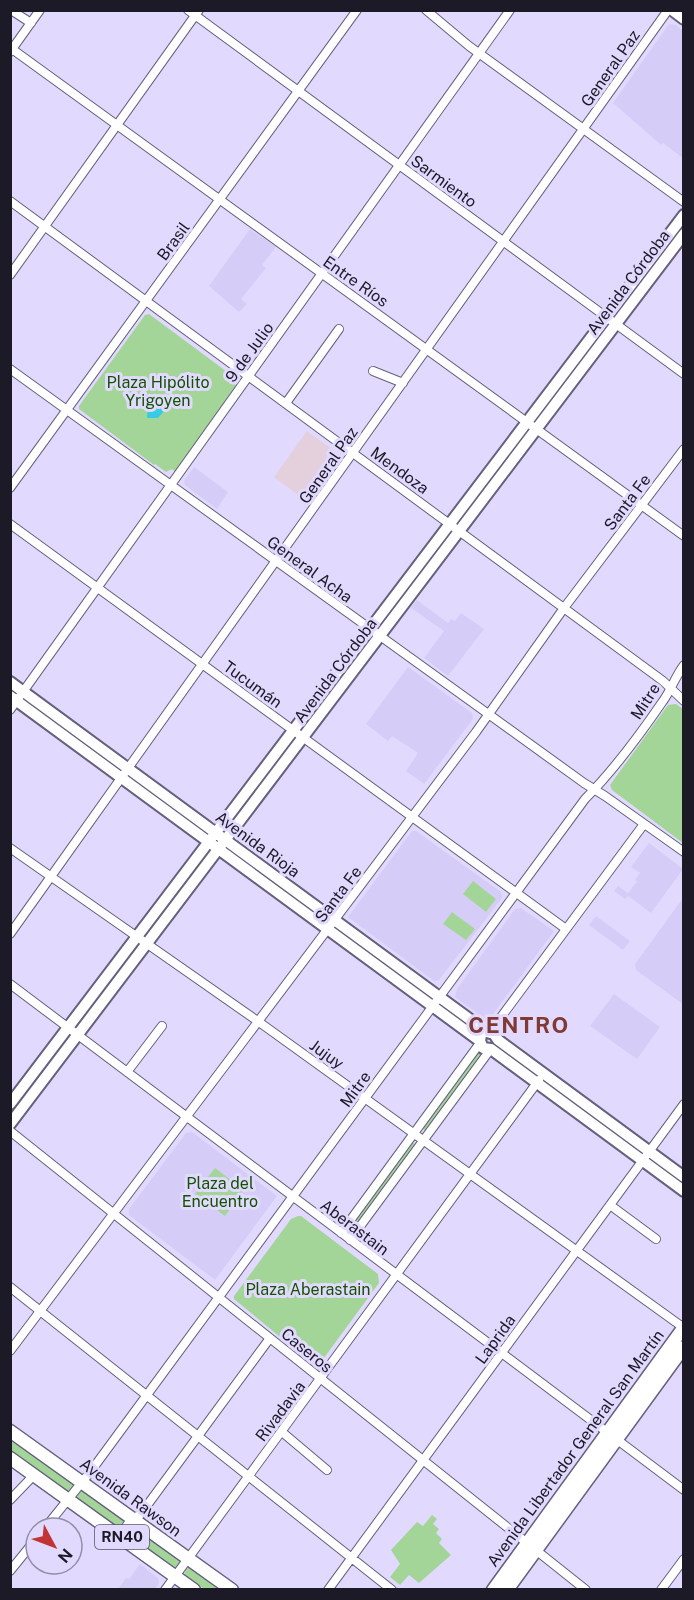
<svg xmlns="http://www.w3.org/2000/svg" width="694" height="1600" font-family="'Public Sans',sans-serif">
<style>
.built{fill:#d5cdf8}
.medical{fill:#e4cfdd}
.green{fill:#a4d598}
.water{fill:#37cbe8}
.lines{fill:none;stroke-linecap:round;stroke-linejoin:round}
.street-casing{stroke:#66607e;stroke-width:10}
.secondary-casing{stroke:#66607e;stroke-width:14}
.primary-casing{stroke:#66607e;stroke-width:15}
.street{stroke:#fff;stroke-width:8}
.secondary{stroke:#fff;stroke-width:10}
.primary{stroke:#fff;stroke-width:12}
.labels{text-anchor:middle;stroke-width:6;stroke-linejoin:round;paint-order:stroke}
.shield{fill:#e1dafe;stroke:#585468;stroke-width:1.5}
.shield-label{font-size:15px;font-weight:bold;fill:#1d1a27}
.street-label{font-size:16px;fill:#1d1a27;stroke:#e1dafe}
.park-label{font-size:16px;fill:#155200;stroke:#e1dafe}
.district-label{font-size:22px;font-weight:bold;letter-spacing:1.5px;fill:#813934;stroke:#e1dafe}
</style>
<rect width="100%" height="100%" fill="#e1dafe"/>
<path class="built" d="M669 24 676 25 683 31V158L663 143 661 145 613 103Z
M250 229 276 247 262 265 266 268 241 299 247 304 239 312 209 286Z
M194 467 228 492 217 509 185 485 184 481Z
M417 600 448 623 451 619 455 621 461 613 484 629 448 676 424 658 444 631 411 608Z
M408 667 472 713 473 719 424 784 406 771 418 753 392 736 388 741 366 724Z
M412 831H416L501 892 502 898 439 980 434 981 348 917Z
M649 843 683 869 651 913 628 896 625 899 614 891 618 886 628 893 635 884 637 882 635 880 640 873 631 867Z
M683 898V1004L636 970 635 964Z
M521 908 554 931 488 1021 455 997 457 989 515 909Z
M596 916 630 941 623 950 589 925Z
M614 994 660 1027 637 1059 590 1026Z
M192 1132 277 1196 215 1280 129 1215V1209L186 1133Z
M140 1564 158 1578 159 1583 155 1589H118L126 1578 129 1579Z"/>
<path class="medical" d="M307 431 337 453 338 459 308 502 274 477Z"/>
<path class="green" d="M149 314 234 377 233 383 236 385 175 472 172 469 166 472 155 464 154 465 79 409V406L145 315Z
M676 704 683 709V843L612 790 610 785 668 705Z
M473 881 496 899 486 912 463 894Z
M452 912 475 929 466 940 443 924Z
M479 1050 483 1053 427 1130H424L423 1127Z
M412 1142 416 1145 354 1229H352L350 1227Z
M215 1168 244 1190 225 1216 195 1194Z
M298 1216H301L378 1274 379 1283 321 1362 313 1364 234 1299V1296L291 1219Z
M11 1436 75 1484 69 1492 11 1451Z
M81 1489 124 1517 122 1526 117 1527 76 1498Z
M432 1515 437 1519 433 1524 439 1529 436 1533 442 1539 439 1543 451 1555 419 1583 409 1575 400 1585 390 1577 400 1564 391 1550 417 1522 423 1526Z
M140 1531 181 1558 178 1567 174 1568 135 1540V1535Z
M192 1566 225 1589H204L184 1575 186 1569Z"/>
<path class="water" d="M149 396C159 397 166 400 164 411L158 418H147Z"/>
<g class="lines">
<g class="street-casing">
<path id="street" d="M11 10 31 23
M188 10 684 374
M426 10 469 46 684 202
M12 49 684 536
M10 52 40 10
M10 201 663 681 684 701
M10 275 199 10
M10 369 584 783 605 796 684 852
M373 371 403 383
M286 403 339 329
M10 488 357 10
M10 524 566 929
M10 710 510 10
M10 848 259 1022 684 1328
M10 934 668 10
M10 984 684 1490
M490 1032 644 824
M127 1072 162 1026
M10 1131 586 1590
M610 1205 656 1239
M341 1233 480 1043
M350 1240 490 1050
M10 1287 392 1590
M10 1351 476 732 564 608 684 449
M282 1432 327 1470
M10 1500 34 1475
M45 1528 91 1471 585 799C614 770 639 736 663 701 671 690 675 677 684 665
M120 1536 131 1519 140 1515 270 1338
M125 1540 129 1538 140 1522
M10 1571 36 1539
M165 1590 539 1080
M328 1590 684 1104
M661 1590 684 1559"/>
</g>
<g class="secondary-casing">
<path id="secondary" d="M672 10 684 19
M10 682 487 1032 494 1034 498 1040 684 1177
M10 696 480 1041
M481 1035 480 1041 483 1048 491 1049 684 1191
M10 1104 684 215
M10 1124 684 234"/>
</g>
<g class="primary-casing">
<path id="primary" d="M10 1431 232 1590
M10 1458 194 1590
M493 1590 684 1327
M507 1590 684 1347"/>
</g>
<use href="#street" class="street"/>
<use href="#secondary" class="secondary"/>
<use href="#primary" class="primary"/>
</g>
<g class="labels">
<rect class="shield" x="95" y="1525" width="54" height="24" rx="4.5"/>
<g class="shield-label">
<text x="122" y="1542">RN40</text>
</g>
<g class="street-label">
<text transform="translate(610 68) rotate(-55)" y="6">General Paz</text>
<text transform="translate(444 181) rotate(36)" y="6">Sarmiento</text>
<text transform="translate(173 241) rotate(-54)" y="6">Brasil</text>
<text transform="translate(356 281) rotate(35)" y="6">Entre Ríos</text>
<text transform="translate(628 282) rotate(-53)" y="6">Avenida Córdoba</text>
<text transform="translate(249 352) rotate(-54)" y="6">9 de Julio</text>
<text transform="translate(328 465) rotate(-55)" y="6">General Paz</text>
<text transform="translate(400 470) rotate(36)" y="6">Mendoza</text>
<text transform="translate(627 502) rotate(-53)" y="6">Santa Fe</text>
<text transform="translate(310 569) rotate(36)" y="6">General Acha</text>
<text transform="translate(335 670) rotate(-53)" y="6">Avenida Córdoba</text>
<text transform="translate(253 684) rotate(36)" y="6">Tucumán</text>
<text transform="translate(645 701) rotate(-57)" y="6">Mitre</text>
<text transform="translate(258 844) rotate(36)" y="6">Avenida Rioja</text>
<text transform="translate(338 894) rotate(-53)" y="6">Santa Fe</text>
<text transform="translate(327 1054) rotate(36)" y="6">Jujuy</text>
<text transform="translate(355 1089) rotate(-54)" y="6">Mitre</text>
<text transform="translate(355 1227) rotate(37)" y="6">Aberastain</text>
<text transform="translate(495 1339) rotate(-54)" y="6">Laprida</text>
<text transform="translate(307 1350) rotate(39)" y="6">Caseros</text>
<text transform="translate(280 1411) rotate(-53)" y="6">Rivadavia</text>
<text transform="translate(575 1448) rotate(-54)" y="6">Avenida Libertador General San Martín</text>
<text transform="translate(131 1497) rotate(36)" y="6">Avenida Rawson</text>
</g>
<g class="park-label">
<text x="158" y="388">Plaza Hipólito<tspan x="158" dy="18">Yrigoyen</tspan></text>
<text x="220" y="1189">Plaza del<tspan x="220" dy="18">Encuentro</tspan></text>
<text x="308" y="1295">Plaza Aberastain</text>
</g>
<g class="district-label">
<text x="519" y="1033">CENTRO</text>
</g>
</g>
<rect width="694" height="1600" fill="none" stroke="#1d1a27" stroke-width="24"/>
<g transform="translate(54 1546) rotate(131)"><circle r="28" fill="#e1dafe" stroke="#938da8" stroke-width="1.5"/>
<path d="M0-4.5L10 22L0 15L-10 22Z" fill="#c23433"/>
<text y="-9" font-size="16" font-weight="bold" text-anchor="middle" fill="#1d1a27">N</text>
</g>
</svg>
